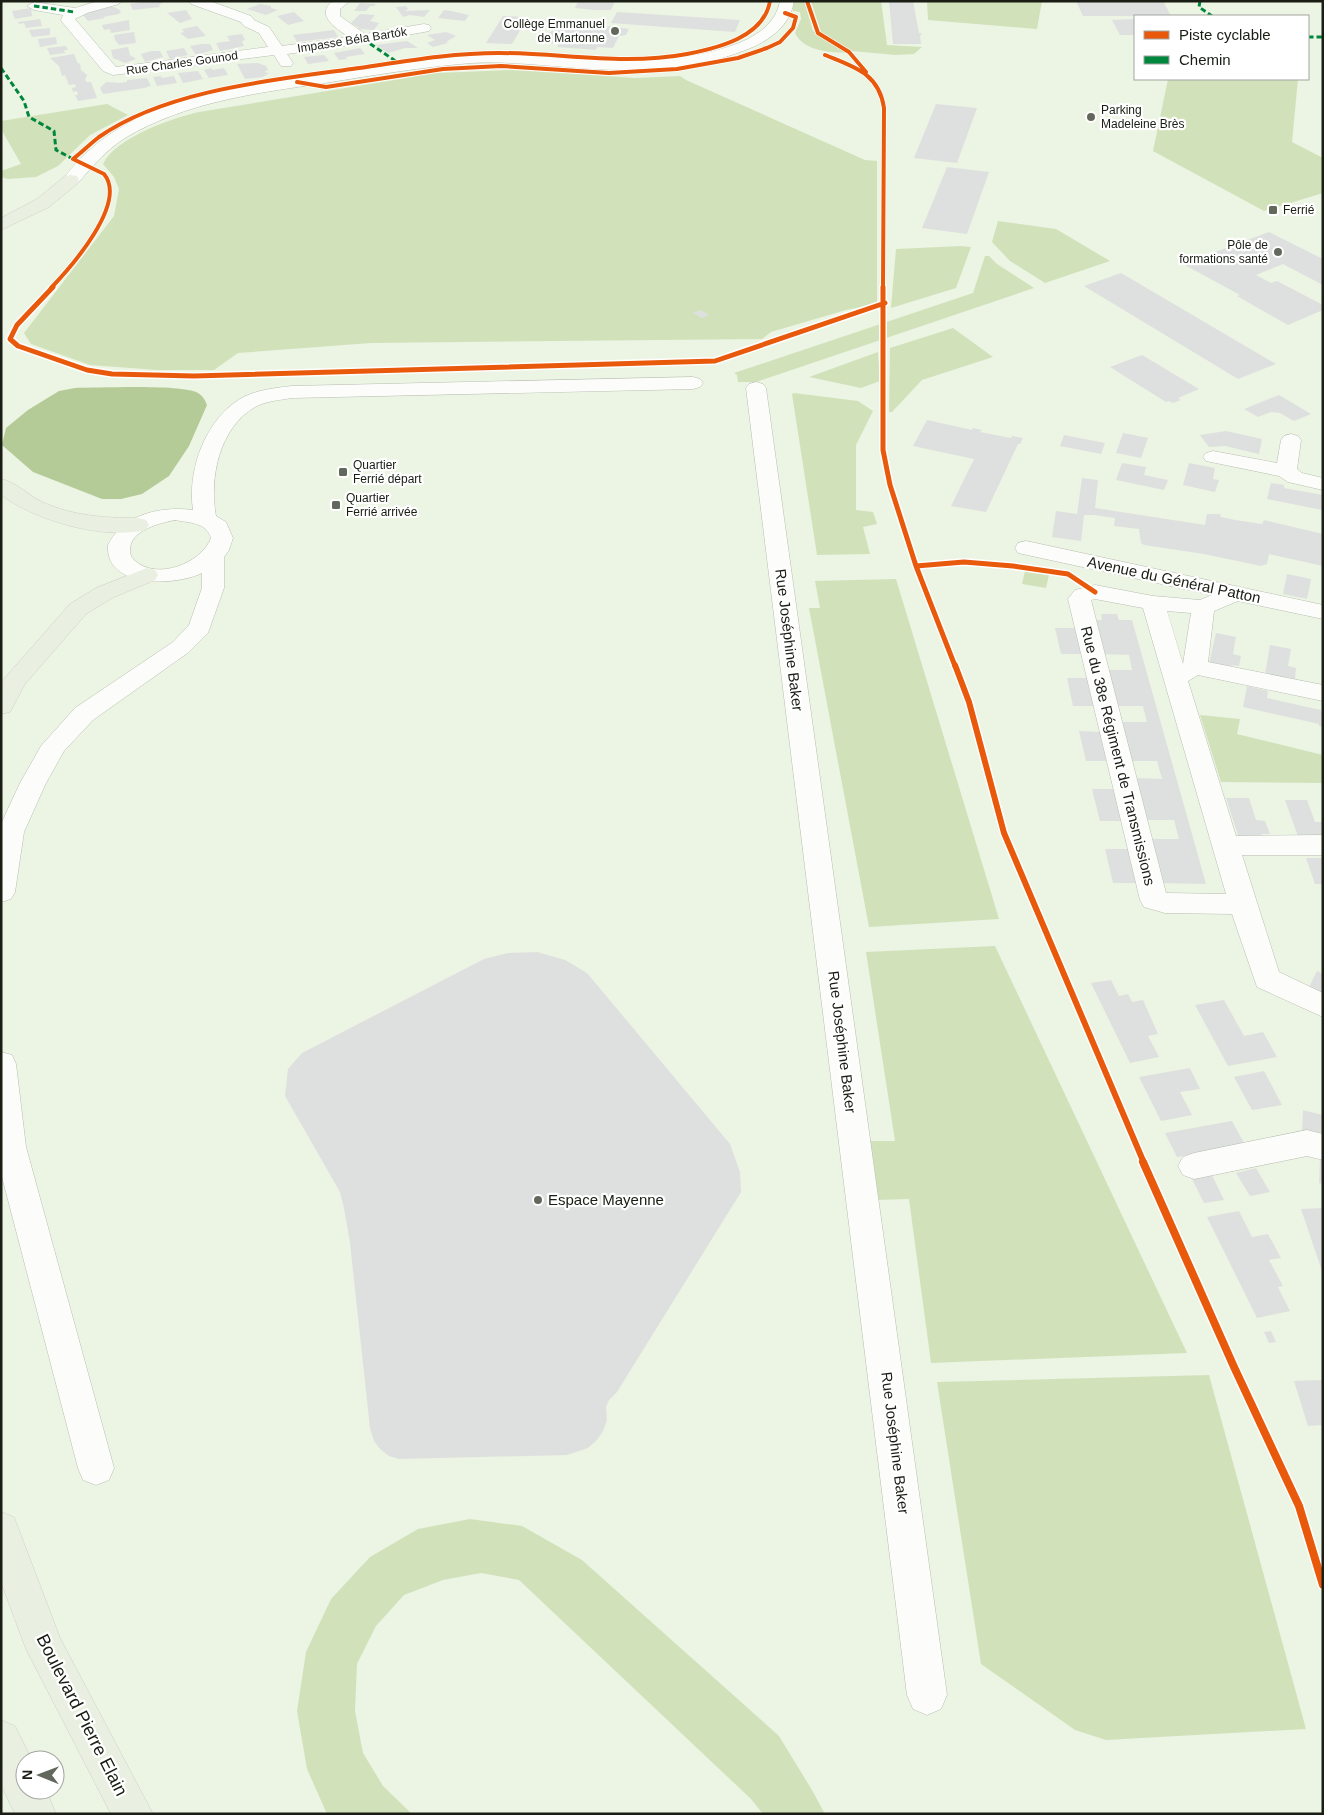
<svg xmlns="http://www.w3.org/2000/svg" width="1324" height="1815" font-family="Arial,sans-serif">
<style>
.green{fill:#d1e2bb}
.water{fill:#b5cb97}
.building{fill:#dee0df;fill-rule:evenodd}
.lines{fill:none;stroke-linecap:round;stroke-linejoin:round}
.minor-casing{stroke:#b8beb1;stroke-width:1}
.major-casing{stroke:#ced2ca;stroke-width:1}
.minor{fill:#fcfdfb;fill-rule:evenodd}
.major{fill:#e9efe1;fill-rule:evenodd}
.quiet{stroke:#00873e;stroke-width:3;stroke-dasharray:5.5 3;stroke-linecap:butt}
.cycleway-far3-casing{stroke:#fff;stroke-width:5.5}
.cycleway-far2-casing{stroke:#fff;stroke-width:8}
.cycleway-far1-casing{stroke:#fff;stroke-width:9}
.cycleway-casing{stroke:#fff;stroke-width:11}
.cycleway-far3{stroke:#e8590c;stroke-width:4}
.cycleway-far2{stroke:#e8590c;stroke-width:5}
.cycleway-far1{stroke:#e8590c;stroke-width:6}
.cycleway{stroke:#e8590c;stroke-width:8}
.poi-dot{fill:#63685c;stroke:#fff;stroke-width:2}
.labels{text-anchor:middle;stroke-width:4.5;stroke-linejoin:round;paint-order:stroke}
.far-poi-label{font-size:12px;fill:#191d13;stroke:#fff;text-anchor:start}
.far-street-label{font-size:12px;fill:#191d13;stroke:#fff}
.street-label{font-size:15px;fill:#191d13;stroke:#fff}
.poi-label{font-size:15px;fill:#191d13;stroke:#fff;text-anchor:start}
.near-street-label{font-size:18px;fill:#191d13;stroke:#fff}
</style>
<rect width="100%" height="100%" fill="#ecf4e3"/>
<path class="green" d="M791 1H804L813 31 848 53C831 52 804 52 795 33L801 19 800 12 793 11Z
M811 1H881L887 45 922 47 914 54 896 55 852 51 821 32Z
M927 1H1042L1037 29 928 20Z
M512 70 635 78 680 76 686 80 865 160 877 161V304L846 310 771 332 762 339 371 343 238 353 214 370H157L90 365 31 344 24 333 114 216 119 189 114 177 103 164C115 138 172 118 199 112L437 73Z
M1168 79H1298L1292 142 1323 158V193L1264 211 1153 151Z
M107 104 128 115 90 135 58 166 36 177 8 179 1 177V171L21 164 1 129V121Z
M998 221 1056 229 1110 261 1045 283 1010 261 992 242Z
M961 246 971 247 956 288 891 308 896 249Z
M985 256H989L997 264 1034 288 756 382H738L737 375 734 373 973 293Z
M953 328 993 357 922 380 892 412H889L890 348Z
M878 352 880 381 861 388 809 377Z
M794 393 858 401 873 411 856 445V510L873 512 877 524 863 527 870 554 817 555 792 394Z
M1025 571 1049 575 1046 588 1022 584Z
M896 579 999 919 869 927 809 608H820L815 581Z
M1200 715 1240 719 1237 734 1323 755V783L1221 782Z
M995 946 1187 1353 931 1363 909 1199 876 1200 868 1141H895L866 952Z
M1209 1375 1306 1729 1106 1740 1075 1730 981 1664 937 1382Z
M470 1519 522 1526 582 1560 779 1736 812 1790 825 1814H763L751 1799 519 1580 481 1573 443 1580 404 1595 376 1626 357 1664 355 1711 363 1753 383 1786 412 1814H327L307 1769 297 1711 306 1652 331 1599 370 1557 418 1529Z"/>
<path class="water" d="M75 388C99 388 181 384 198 393 203 396 205 400 207 405L189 446 169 476 142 494 121 499H102L33 472 2 445 6 428 28 410 59 391Z"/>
<path class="building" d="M147 1 164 2 159 5 160 7 133 10 130 4Z
M578 1H615L611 10H594L575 8Z
M889 1H913L919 33H922L920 36 921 44H893Z
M1076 1H1163L1171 16H1083Z
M360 3 376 4 374 6H370L366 11H354Z
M260 4 271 6V8L278 10 266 15 247 9Z
M406 6 408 9 405 11 430 10 424 17 410 15 403 17 396 7Z
M106 7H114L121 11 119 14 103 17 105 18 88 21 83 15Z
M31 8 32 16 15 19 12 11Z
M186 10 192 19 180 23 167 13Z
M444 10 451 11 469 15 465 21 438 18Z
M294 12 304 21 288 25 277 16Z
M617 12 740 20 735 32 611 23Z
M360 14 375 15 370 21 379 23 374 30 359 29 358 27 351 23Z
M503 16 528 17 512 44 486 43Z
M40 19 42 26 26 28 24 23 19 24 18 22Z
M1135 19V35H1120L1112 20Z
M129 20 130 30 111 33 110 29 104 30 102 25Z
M555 23 596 28 606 29 608 26 629 29 626 35 619 36 613 48 597 47 596 50 557 47 559 44 544 43 550 32H552L551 31ZM572 35 595 36 593 40 570 38Z
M197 26 206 36 188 39 180 33 184 32 182 29Z
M50 28V35L32 37 29 30Z
M334 30 338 37 297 42 293 35Z
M134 32 136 43 119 45 115 40 114 35Z
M446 32 456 36 446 42 448 43 433 47 427 43 435 40 427 35Z
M242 34 245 40 242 41 244 46 220 51 216 43 230 41 227 36Z
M56 37 57 44 40 47 38 39Z
M407 41 418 48H405L388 53 376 45Z
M202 44H210L213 50 196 55 190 46Z
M66 46 68 50H64L65 53 50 55 47 48Z
M128 47 130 55 136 59 125 63 113 58 111 50Z
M184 48 188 55 170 59 166 51Z
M360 48 365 54 346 57 347 59 339 60 334 53Z
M152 51H160L163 57 145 62 141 54Z
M74 54 78 64 80 63 81 70 87 75 85 80 87 82H91L97 98 78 101 75 95H78L77 91 73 92 72 88 76 87 75 84 69 85 65 75 62 76 59 66 50 58Z
M324 55 329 61 308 64 304 57Z
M258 63 266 66 268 70 264 72 269 73 263 77 245 79 237 64Z
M211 68 213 70 224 68 228 75 209 78 204 70Z
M198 71 203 79 183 83 178 73Z
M161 76 162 78 174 76 177 83 157 86 153 77Z
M147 78 151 86 144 88 103 94 100 88 106 82 119 83 127 82V80Z
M936 104 977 108 957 163 914 158Z
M947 167 989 172 967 234 922 228Z
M1269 232 1323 259V285L1283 264 1256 275 1271 283 1277 281 1323 305V310L1288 325 1237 296 1240 295 1183 264Z
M1121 273 1276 364 1238 379 1084 286Z
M700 310 709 315 702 318 693 313Z
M1142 355 1199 389 1178 398 1181 400 1173 403 1169 401 1166 402 1110 367Z
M1279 395 1311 414 1294 421 1280 413 1271 412 1258 417 1244 409Z
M927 420 972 430 973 428 982 430 980 432 1011 438 1012 436 1023 438 1020 444H1018L986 512 951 506 974 459 913 446Z
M1226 431 1262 439 1259 454 1225 446 1209 447 1200 435Z
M1123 433 1148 438 1141 458 1116 453Z
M1064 435 1105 443 1101 454 1060 446Z
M1122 463 1146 467 1144 475 1168 480 1164 490 1116 480Z
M1189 463 1215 468 1213 479 1219 480 1215 492 1183 485Z
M1082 478 1098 480 1095 508 1205 525 1207 514H1220L1221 517 1235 520 1262 524 1264 520 1323 534V566L1269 554 1267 564 1261 566 1204 554 1144 545 1141 543 1139 529 1114 526 1115 518 1094 515H1084L1081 541 1052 537 1056 511 1077 514Z
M1271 483 1284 485V488L1323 495 1322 510 1267 499Z
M1287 574 1311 579 1307 599 1283 594Z
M1101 614H1117L1119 620H1132L1206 884 1161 883 1150 839H1179L1174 820H1145L1134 778 1162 779 1157 761H1130L1119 722H1147L1143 706H1115L1106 670H1132L1129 655 1102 654 1093 620H1102Z
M1055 628H1075L1081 654H1061Z
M1216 633 1236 637 1233 654 1241 656 1239 666 1232 665 1231 668 1209 664Z
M1270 645 1291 649 1288 666 1296 668 1295 679 1287 677 1286 683 1265 675Z
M1067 678H1087L1094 706H1073Z
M1247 686 1268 691 1267 698 1321 710V712H1323V727L1319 726V724L1243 707Z
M1079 731 1100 732 1108 761H1086Z
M1092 789H1115L1122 821H1100Z
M1226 798H1249L1256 820 1265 821 1270 834H1261L1263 838H1239Z
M1285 800H1307L1315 822H1323V835L1299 839Z
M1105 849H1128L1136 883H1113Z
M1306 858H1323V884H1315Z
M537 952 565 960 587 973 730 1144 740 1172 741 1192 617 1392 609 1400 606 1407 607 1420 603 1431 597 1440 588 1448 567 1455 399 1459 389 1456 380 1449 374 1441 370 1428 350 1243 344 1208 340 1192 285 1096 288 1069 302 1053 484 959 508 953Z
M1317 971 1323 974V993L1309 987Z
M1111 980 1119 996 1128 994 1132 1002 1143 1000 1158 1034 1148 1036 1159 1057 1130 1063 1091 983Z
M1224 1000 1244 1036 1263 1032 1277 1057 1228 1066 1195 1005Z
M1190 1068 1200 1089 1180 1092 1192 1115 1161 1121 1139 1077Z
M1264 1071 1282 1105 1252 1110 1234 1077Z
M1303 1110 1323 1115V1137L1302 1132Z
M1232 1121 1245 1145 1177 1157 1165 1133Z
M1320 1159H1323V1184L1319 1183Z
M1256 1168 1270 1192 1250 1196 1236 1173Z
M1212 1175 1224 1200 1204 1203 1192 1179Z
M1323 1208V1271H1322L1301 1209Z
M1239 1211 1252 1237 1268 1234 1281 1258 1269 1260 1283 1286 1278 1287 1290 1311 1257 1318 1207 1217Z
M1271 1331 1276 1342 1269 1343 1264 1332Z
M1323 1380V1425L1308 1426 1294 1381Z"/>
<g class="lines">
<g class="minor-casing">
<path id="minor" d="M98 1H121L119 4 87 13 75 19 116 67 268 47 259 33 244 26 241 22 191 4 189 1H210L251 16 254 20 269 27 282 46 349 37C337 29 314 15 333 1H350L340 9V16L365 34 424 24 429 25 431 28 429 31 424 32 338 47 287 54 293 63 291 66H281L274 55 113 75 103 71 63 23 61 20 63 15 34 10 27 6 34 2 75 8Z
M780 1H794C790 26 770 40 748 49 699 69 644 72 591 69 551 66 511 61 471 63 422 67 374 75 325 83 256 93 185 102 125 138 106 150 92 167 77 184H65L63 180C120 98 234 88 324 74 374 66 424 57 474 55 562 50 653 76 739 43 758 35 776 23 780 1Z
M693 377 700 379 703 383 700 387 693 389 292 398C280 400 266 401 255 407 219 428 209 478 216 516L226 522 233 538 229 550 224 557V588L208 633 189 652 93 720 64 751 46 783 24 832 15 892 11 899 1 902V824L20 783 41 746 75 708 173 642 189 625 202 588V573C176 586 105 589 108 545 123 514 161 506 193 510 187 471 205 420 240 399 255 390 275 388 292 386ZM175 520C190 523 206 522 211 538 201 564 156 581 134 560 131 557 130 554 130 550 130 530 160 523 175 520Z
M756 382 763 384 766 388 947 1695 941 1709 927 1715 913 1709 907 1695 746 388 749 384Z
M1291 434 1298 436 1301 440 1297 469 1302 473 1323 478V490L1288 482 1279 476 1206 461 1203 457 1206 453 1213 451 1277 463 1281 440 1284 436Z
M1026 541 1323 605V619L1238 601 1214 611 1208 662 1323 685V701L1198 675 1188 681 1236 836 1323 835V855H1242L1279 972 1323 993V1017L1257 987 1232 914 1165 913 1144 907 1140 900 1068 599 1075 590 1095 585 1153 596 1200 600 1212 595 1018 553 1015 548 1018 543ZM1095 599 1143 608 1226 894 1166 893 1091 600ZM1167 611 1191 613 1183 664Z
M1 1052 12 1055 16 1064 26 1147 114 1468 109 1480 96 1485 83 1480 78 1468 1 1173Z
M1307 1130 1323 1134V1160L1307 1156 1194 1179 1183 1175 1178 1166 1183 1157 1194 1153Z"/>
</g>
<g class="major-casing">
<path id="major" d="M71 175 77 176 79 180 77 184 49 207 1 230V218L37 199 65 176Z
M1 479C16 482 28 495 42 502 73 516 105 518 138 518L146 520 149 525 146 530C103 540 36 521 1 495Z
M147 568 155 570 158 575 155 580 112 598 86 614 25 684 10 712 1 714V683L3 680 70 604 96 588Z
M1 1512 14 1517 60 1638 153 1814H111L26 1649 1 1582Z
M1 1720 15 1726 32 1760H25V1790H46L56 1814H15L1 1785Z"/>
</g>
<use href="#minor" class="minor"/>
<use href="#major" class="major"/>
<path class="quiet" d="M1200 1 1199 7 1212 16
M34 6 74 12
M1308 37H1323
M363 39 397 62
M1 68 24 101 29 117 54 131 56 150 73 159"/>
<g class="cycleway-far3-casing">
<path id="cycleway-far3" d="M807 1 818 33 849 52 866 72
M825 55C854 67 879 73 884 108L883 288
M297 82 326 87 443 69 501 66 609 73 677 69 738 58 767 48 780 42 793 28 796 17 785 13
M51 288C71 267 128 203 104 174L73 159C82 152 90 144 99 137 166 90 273 80 352 69 401 62 449 53 499 53 562 53 624 66 687 54 718 48 764 37 770 1"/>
</g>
<g class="cycleway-far2-casing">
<path id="cycleway-far2" d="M53 287 17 325 10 339 18 346 87 370 112 374 194 376 715 361 885 303
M883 287V450L890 485 916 566 955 666
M916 566 964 562 1013 566 1068 574 1095 592"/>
</g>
<g class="cycleway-far1-casing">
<path id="cycleway-far1" d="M955 665 969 702 1004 833 1144 1163"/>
</g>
<g class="cycleway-casing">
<path id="cycleway" d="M1143 1162 1234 1367 1299 1506 1323 1585"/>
</g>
<use href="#cycleway-far3" class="cycleway-far3"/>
<use href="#cycleway-far2" class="cycleway-far2"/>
<use href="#cycleway-far1" class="cycleway-far1"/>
<use href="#cycleway" class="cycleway"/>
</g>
<g class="poi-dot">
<circle cx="615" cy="31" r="5"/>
<circle cx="1091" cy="117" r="5"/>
<rect x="1268" y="205" width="10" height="10" rx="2.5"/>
<circle cx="1278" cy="252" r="5"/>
<rect x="338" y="467" width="10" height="10" rx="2.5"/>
<rect x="331" y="500" width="10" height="10" rx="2.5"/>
<circle cx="538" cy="1200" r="5"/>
</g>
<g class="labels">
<g class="far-poi-label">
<text x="605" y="28" text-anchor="end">Collège Emmanuel<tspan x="605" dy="14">de Martonne</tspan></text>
<text x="1101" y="114">Parking<tspan x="1101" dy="14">Madeleine Brès</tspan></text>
<text x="1283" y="214">Ferrié</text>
<text x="1268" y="249" text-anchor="end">Pôle de<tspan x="1268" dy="14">formations santé</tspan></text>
<text x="353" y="469">Quartier<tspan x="353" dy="14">Ferrié départ</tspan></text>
<text x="346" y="502">Quartier<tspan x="346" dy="14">Ferrié arrivée</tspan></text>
</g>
<g class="far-street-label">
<text transform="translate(352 40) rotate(-9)" y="4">Impasse Béla Bartók</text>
<text transform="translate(182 63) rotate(-8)" y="4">Rue Charles Gounod</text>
</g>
<g class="street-label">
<text transform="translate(1174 580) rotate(12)" y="5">Avenue du Général Patton</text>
<text transform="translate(789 640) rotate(83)" y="5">Rue Joséphine Baker</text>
<text transform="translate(1118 756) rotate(76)" y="5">Rue du 38e Régiment de Transmissions</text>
<text transform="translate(842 1042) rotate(83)" y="5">Rue Joséphine Baker</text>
<text transform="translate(895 1443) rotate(83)" y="5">Rue Joséphine Baker</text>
</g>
<g class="poi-label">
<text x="548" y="1205">Espace Mayenne</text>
</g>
<g class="near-street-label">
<text transform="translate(82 1715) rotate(63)" y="6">Boulevard Pierre Elain</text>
</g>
</g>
<rect width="1324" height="1815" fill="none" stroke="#191d13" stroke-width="5"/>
<rect x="1134" y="15" width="175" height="65" fill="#ffffff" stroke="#a3a5a1"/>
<rect x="1144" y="31" width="25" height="8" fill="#e8590c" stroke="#a3a5a1"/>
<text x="1179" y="40" font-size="15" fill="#191d13">Piste cyclable</text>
<rect x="1144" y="56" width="25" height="8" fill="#00873e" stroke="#a3a5a1"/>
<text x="1179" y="65" font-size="15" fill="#191d13">Chemin</text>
<g transform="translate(40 1775) rotate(271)"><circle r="24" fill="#ffffff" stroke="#a3a5a1"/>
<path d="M0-4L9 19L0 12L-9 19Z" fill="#63685c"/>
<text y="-8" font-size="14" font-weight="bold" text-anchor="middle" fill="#191d13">N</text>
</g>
</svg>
